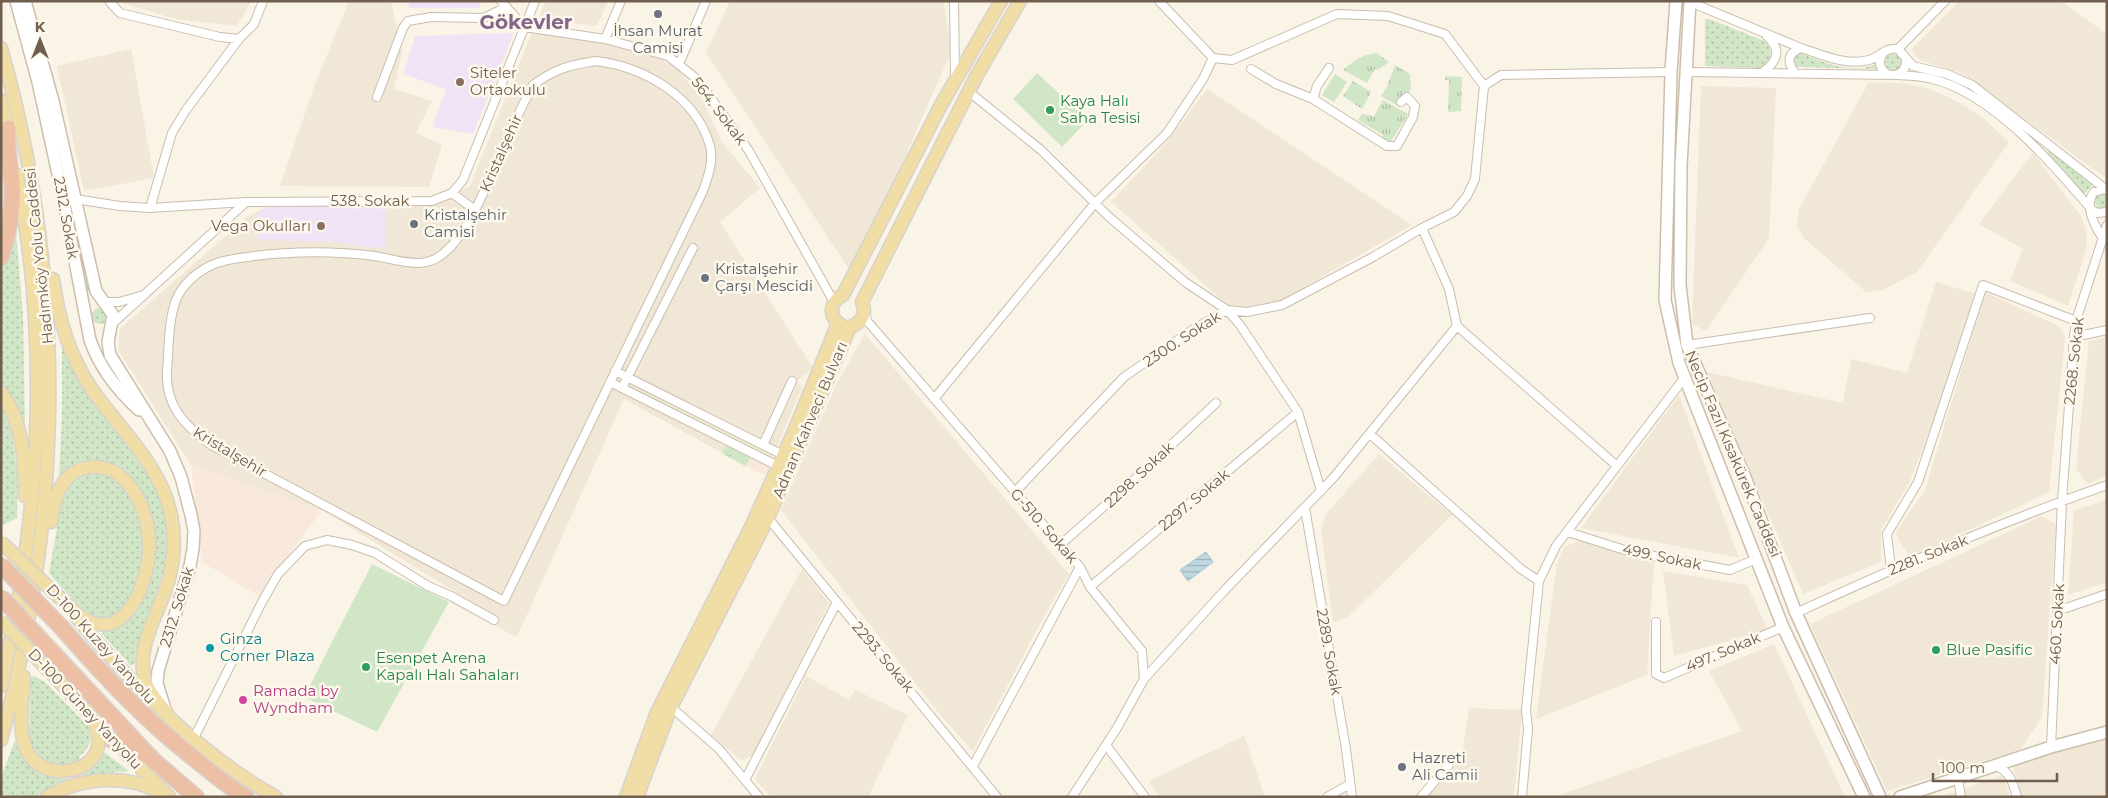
<svg xmlns="http://www.w3.org/2000/svg" width="2108" height="798" font-family="Montserrat,sans-serif">
<style>
.residential{fill:#f0e7d6}
.commercial{fill:#f9e8dc}
.education{fill:#f1e3f6}
.grass{fill:url(#grass-dots)}
.park{fill:url(#park-tufts)}
.garden{fill:#d0e6c7}
.water{fill:url(#water-rules);stroke:#a5c5d2}
.lines{fill:none;stroke-linecap:round;stroke-linejoin:round}
.street-casing{stroke:#cabdae;stroke-width:10}
.secondary-casing{stroke:#ccbeac;stroke-width:14}
.primary-casing{stroke:#d7d2cd;stroke-width:15}
.highway-casing{stroke:#d7d2cd;stroke-width:18}
.street{stroke:#fff;stroke-width:8}
.secondary{stroke:#fff;stroke-width:11}
.primary{stroke:#f1dea7;stroke-width:12}
.highway{stroke:#edc0a5;stroke-width:15}
.primary-bridge-casing{stroke:#d7d2cd;stroke-width:15;stroke-linecap:butt}
.highway-bridge-casing{stroke:#d7d2cd;stroke-width:18;stroke-linecap:butt}
.primary-bridge{stroke:#f1dea7;stroke-width:12}
.highway-bridge{stroke:#edc0a5;stroke-width:15}
.worship-dot{fill:#6b7280;stroke:#fdf8ec;stroke-width:2}
.education-dot{fill:#8d6e63;stroke:#fdf8ec;stroke-width:2}
.leisure-dot{fill:#2e9e5b;stroke:#fdf8ec;stroke-width:2}
.culture-dot{fill:#0f9aa8;stroke:#fdf8ec;stroke-width:2}
.hotel-dot{fill:#d1479c;stroke:#fdf8ec;stroke-width:2}
.labels{text-anchor:middle;stroke-width:5;stroke-linejoin:round;paint-order:stroke}
.worship-label{font-size:15px;fill:#5b616d;stroke:#fdf8ec;text-anchor:start}
.education-label{font-size:15px;fill:#785e54;stroke:#fdf8ec;text-anchor:start}
.leisure-label{font-size:15px;fill:#27864d;stroke:#fdf8ec;text-anchor:start}
.street-label{font-size:15px;fill:#705e4e;stroke:#fdf8ec}
.culture-label{font-size:15px;fill:#0d838f;stroke:#fdf8ec;text-anchor:start}
.hotel-label{font-size:15px;fill:#b23c85;stroke:#fdf8ec;text-anchor:start}
.district-label{font-size:20px;font-weight:bold;fill:#84668c;stroke:#fdf8ec}
</style>
<defs>
<pattern id="grass-dots" width="8" height="8" patternUnits="userSpaceOnUse" patternTransform="scale(1.25)"><rect width="8" height="8" fill="#d0e6c7"/><path d="M2 2h.1M6 6h.1" fill="none" stroke="#adbea4" stroke-width="1.8" stroke-linecap="round"/></pattern>
<pattern id="park-tufts" width="24" height="20" patternUnits="userSpaceOnUse" patternTransform="scale(1.25)"><rect width="24" height="20" fill="#d0e6c7"/><path d="M3 7l-1-3M5 7V3M7 7l1-3M15 17l-1-3M17 17v-4M19 17l1-3" fill="none" stroke="#adbea4"/></pattern>
<pattern id="water-rules" width="6" height="5" patternUnits="userSpaceOnUse" patternTransform="scale(1.25)"><rect width="6" height="5" fill="#bdd8e1"/><path d="M0 2.5h6" fill="none" stroke="#9eb2b9"/></pattern>
</defs>
<rect width="100%" height="100%" fill="#faf4e7"/>
<path class="residential" d="M116 1H251L237 26 175 19Z
M349 1H391L402 52 394 89 432 101 416 133 442 145 429 187 280 186 314 87Z
M546 1H608L597 26 538 19Z
M730 1H943L952 50 853 275 706 53Z
M1959 1H2061L2107 34V179L1963 74 1920 60 1911 50Z
M532 32 597 42 656 56 678 70 702 99 722 142 760 188 720 222 813 368 797 381 802 387 766 474 757 472 624 399 517 637 449 602 454 591 322 510 191 465 118 350 120 329 247 217 267 207 434 203 470 186Z
M131 49 154 178 84 191 57 66Z
M1869 82 1910 84 1933 90 1960 103 1983 118 2009 142 1917 272 1883 290 1866 292 1805 239 1797 227 1799 209Z
M1701 86 1776 88 1769 238 1706 331 1692 324Z
M1207 89 1412 225 1280 301 1248 308 1229 306 1111 202 1167 142Z
M2033 153 2082 218 2087 233 2086 250 2068 306 2010 281 2023 249 1979 224Z
M1936 282 1976 294 1932 426 1909 483 1881 530V562L1803 594 1707 372 1843 403 1851 359 1907 373Z
M1985 292 2061 327 2065 338 2049 492 1910 558 1895 533 1925 490Z
M865 334 1069 574 1042 620 973 751 941 716 781 510 837 383Z
M2107 337V475L2088 484 2076 469 2089 341Z
M1679 395 1739 558 1581 528Z
M1379 454 1452 515 1349 616 1333 623 1321 529 1326 514Z
M2107 500V582L2068 595 2074 510Z
M2042 516 2056 525 2042 717 2020 750 1887 791 1810 624Z
M1579 541 1654 560 1647 675 1536 719 1557 563 1564 547Z
M802 569 829 603 753 755 742 761 711 735Z
M1663 571 1747 585 1768 630 1674 656Z
M1774 644 1845 797H1554L1742 731 1709 671Z
M806 676 849 700 855 690 908 715 868 797H771L755 779Z
M1469 708 1522 710 1514 797H1425L1462 755Z
M1244 736 1265 797H1159L1149 781Z
M2107 737V797H2022L2012 764Z
M2003 775 2010 797H1940Z"/>
<path class="commercial" d="M750 458 768 468 766 474 757 472 745 466Z
M191 465 322 510 259 596 202 562Z"/>
<path class="education" d="M408 1H482L479 8H409Z
M514 33 473 134 432 127 446 89 403 74 415 36Z
M386 205 385 249 334 242 257 240 258 212 267 207Z"/>
<path class="grass" d="M1705 19H1709L1764 41C1774 50 1772 60 1762 68L1705 66Z
M1800 53C1825 62 1849 75 1876 64L1877 69 1797 67 1794 64V56Z
M1885 62a8 8 0 1 1 16 0a8 8 0 1 1-16 0Z
M2049 150 2093 185 2084 194 2047 153Z
M2102 193 2107 194V209H2100L2095 203 2096 197Z
M73 219 92 291 85 292Z
M13 231 16 233 23 314 25 428 18 410 1 385V273Z
M92 316a8 8 0 1 1 16 0a8 8 0 1 1-16 0Z
M62 343C76 367 89 392 104 415 134 460 175 492 167 553 162 591 140 625 135 663L131 666 102 634 104 630 125 619 153 531 116 467 103 461H87L70 467 59 477 62 415Z
M1 401 5 406 16 439 13 440 18 476 17 518 1 526Z
M95 471C102 473 112 474 117 479 130 491 140 512 143 529 148 555 133 625 97 617 81 613 60 585 49 573L63 494 74 478Z
M33 676 44 681 89 727C93 740 89 748 79 757L80 760C65 768 45 768 34 752 29 747 28 736 27 729H29L31 678Z
M15 740C25 769 39 779 70 779L35 797H1V778Z
M104 752 129 771 78 776 88 769Z"/>
<path class="park" d="M1377 53 1389 62 1378 70 1375 69 1367 83 1343 70C1353 61 1363 54 1377 53Z
M1395 65 1410 74 1411 89 1408 95 1403 93 1404 97 1398 106 1381 96 1387 87Z
M1445 76 1462 77 1461 111 1448 112 1449 80H1445Z
M1353 81 1371 92 1362 109 1343 96Z
M1383 100 1408 114 1390 143 1382 138 1383 135 1358 120 1362 114 1374 116Z
M726 445 750 458 745 466 722 453Z"/>
<path class="garden" d="M1037 73 1088 120 1062 147 1013 99Z
M1335 74 1347 82 1334 102 1322 95Z
M372 564 449 602 377 732 304 697Z"/>
<path class="water" d="M1206 552 1213 562 1188 581 1180 570Z"/>
<g class="lines">
<g class="street-casing">
<path id="street" d="M109 1 120 13 220 37 239 39 186 110 172 133 150 208
M501 1 524 27
M954 1 955 77
M1159 1 1213 58
M1690 2 1801 48
M524 27 605 39 668 56 698 80 749 151 834 302
M239 39 254 24 263 1
M605 39 621 1
M1898 49 1945 1
M1884 52C1877 60 1879 70 1889 75
M1213 58 1232 60 1337 14 1388 16 1445 34 1484 86
M596 61C644 67 696 96 710 146 714 161 708 177 703 191L504 601 211 445C185 426 165 406 167 371 169 349 168 321 176 300 183 283 200 269 217 263 228 259 242 258 254 256 295 251 334 251 374 256 395 259 421 270 440 256 466 238 482 195 495 167 507 139 519 111 533 85 555 69 569 65 596 61Z
M679 64 706 1
M1251 69 1276 84 1313 99 1317 86 1329 68
M1686 72 1893 75C1902 74 1906 69 1906 60
M1763 72C1780 59 1781 49 1765 34
M1795 73C1786 61 1788 53 1801 48 1824 55 1845 66 1869 60 1880 57 1885 47 1898 49L1913 66 1947 74 1972 85 2107 190
M1897 75C1909 76 1921 76 1932 79 1992 93 2053 164 2091 209L2097 213 2107 212
M968 91 1041 150 1108 216 1185 282 1227 310 1247 312 1282 305 1373 257 1422 228
M377 97 403 28 408 21 431 17 484 18 506 7
M1313 99 1387 146H1397L1413 117 1415 106 1407 97 1401 102
M452 193 475 210
M75 199 120 206 150 208 246 202
M2102 237C2094 225 2084 205 2094 192L2107 188
M102 302H119L140 296
M864 312 868 322 1080 567 973 766
M111 325 246 202 432 201 452 193 463 180 535 1
M1457 326 1617 466
M2074 337 2107 330
M1687 345 1870 318
M615 371 783 455
M610 382 778 466
M622 388 693 248
M934 399 1095 203 1167 133 1203 79 1213 58
M1370 434 1521 569 1539 581
M763 445 792 381
M1014 493 1124 377 1192 330 1227 310 1240 325 1298 412 1321 491
M1305 508 1346 749 1352 797
M768 518 997 797
M1568 532 1628 551 1730 570 1756 559
M1060 545 1134 480 1216 403
M1891 570 1887 534 1918 482 1983 285 2076 321
M1090 587 1298 412
M2057 611 2107 594
M1796 613C1898 566 2001 522 2107 485
M1656 622V674L1664 678 1783 627
M1144 679 1223 592 1334 477 1457 326 1449 289 1422 228 1454 212 1467 196 1475 179 1484 86 1501 75 1671 72
M671 707 719 749 759 797
M194 738 262 602 278 574 305 546 327 540 352 545 375 553 428 586 451 596 494 620
M1106 745 1145 797
M2051 747 2062 501 2074 337 2076 321 2107 225
M1997 766C2010 772 2013 783 2017 797
M1958 779 1961 797
M745 780 837 602
M1072 797 1117 728 1144 679 1142 651 1090 587 1080 567
M1327 797 1350 784
M1421 797 1448 766
M1522 797 1528 729 1526 710 1539 581 1556 546 1685 377"/>
</g>
<g class="secondary-casing">
<path id="secondary" d="M16 1 38 82 61 188 90 340C99 366 118 391 139 410
M25 1 53 101 96 291 113 315 108 342 110 355 170 451 181 477 191 515 194 531 193 549 190 566 158 671 157 683 165 709
M1676 1 1671 72 1665 300 1679 363 1783 627 1864 797
M1690 1 1681 166 1680 285 1687 345 1745 477 1796 613 1880 797
M1900 797 2051 747 2107 732"/>
</g>
<g class="primary-casing">
<path id="primary" d="M1 48C66 277 64 510 1 740
M1 100 10 138
M53 279C58 318 69 355 91 388 119 429 161 465 171 515 176 538 174 563 167 586 157 616 134 651 146 683 150 694 161 705 168 715
M845 327C829 321 827 303 843 295L941 105 1001 1
M1 393C23 420 25 462 25 496
M51 522C54 501 59 477 81 469 93 465 108 467 118 474 138 490 148 516 149 541 151 570 133 635 93 623 80 620 70 606 60 598
M76 617C133 685 197 753 276 797
M54 676 93 718
M24 677C23 701 17 726 26 749 43 791 128 770 88 712
M1 686C40 518 50 344 17 175
M125 752 169 797
M47 797C81 777 125 774 160 792
M626 797 657 712 751 527 795 429 838 323
M637 797 671 707 768 518 850 327C862 323 867 313 862 302L977 75 1020 1"/>
</g>
<g class="highway-casing">
<path id="highway" d="M1 257C8 235 14 207 12 183 10 164 6 148 8 128
M62 628C104 676 146 721 196 760 212 773 228 787 246 797
M55 655 153 760 196 797
M112 740 127 747 138 757"/>
</g>
<use href="#street" class="street"/>
<use href="#secondary" class="secondary"/>
<use href="#primary" class="primary"/>
<use href="#highway" class="highway"/>
<g class="primary-bridge-casing">
<path id="primary-bridge" d="M1 542 60 598
M1 621 54 676"/>
</g>
<g class="highway-bridge-casing">
<path id="highway-bridge" d="M1 565 62 628
M1 597 55 655"/>
</g>
<use href="#primary-bridge" class="primary-bridge"/>
<use href="#highway-bridge" class="highway-bridge"/>
</g>
<g class="worship-dot">
<circle cx="658" cy="14" r="5"/>
<circle cx="414" cy="224" r="5"/>
<circle cx="705" cy="278" r="5"/>
<circle cx="1402" cy="767" r="5"/>
</g>
<g class="education-dot">
<circle cx="460" cy="82" r="5"/>
<circle cx="321" cy="226" r="5"/>
</g>
<g class="leisure-dot">
<circle cx="1050" cy="110" r="5"/>
<circle cx="1936" cy="650" r="5"/>
<circle cx="366" cy="667" r="5"/>
</g>
<circle class="culture-dot" cx="210" cy="648" r="5"/>
<circle class="hotel-dot" cx="243" cy="700" r="5"/>
<g class="labels">
<g class="worship-label">
<text x="658" y="36" text-anchor="middle">İhsan Murat<tspan x="658" dy="17">Camisi</tspan></text>
<text x="424" y="220">Kristalşehir<tspan x="424" dy="17">Camisi</tspan></text>
<text x="715" y="274">Kristalşehir<tspan x="715" dy="17">Çarşı Mescidi</tspan></text>
<text x="1412" y="763">Hazreti<tspan x="1412" dy="17">Ali Camii</tspan></text>
</g>
<g class="education-label">
<text x="470" y="78">Siteler<tspan x="470" dy="17">Ortaokulu</tspan></text>
<text x="311" y="231" text-anchor="end">Vega Okulları</text>
</g>
<g class="leisure-label">
<text x="1060" y="106">Kaya Halı<tspan x="1060" dy="17">Saha Tesisi</tspan></text>
<text x="1946" y="655">Blue Pasific</text>
<text x="376" y="663">Esenpet Arena<tspan x="376" dy="17">Kapalı Halı Sahaları</tspan></text>
</g>
<g class="street-label">
<text transform="translate(719 111) rotate(53)" y="5">564. Sokak</text>
<text transform="translate(501 153) rotate(-66)" y="5">Kristalşehir</text>
<text x="370" y="206">538. Sokak</text>
<text transform="translate(66 218) rotate(80)" y="5">2312. Sokak</text>
<text transform="translate(39 256) rotate(-96)" y="5">Hadımköy Yolu Caddesi</text>
<text transform="translate(1182 339) rotate(-33)" y="5">2300. Sokak</text>
<text transform="translate(2074 361) rotate(-84)" y="5">2268. Sokak</text>
<text transform="translate(810 420) rotate(-67)" y="5">Adnan Kahveci Bulvarı</text>
<text transform="translate(230 452) rotate(31)" y="5">Kristalşehir</text>
<text transform="translate(1733 454) rotate(67)" y="5">Necip Fazıl Kısakürek Caddesi</text>
<text transform="translate(1139 475) rotate(-43)" y="5">2298. Sokak</text>
<text transform="translate(1194 500) rotate(-40)" y="5">2297. Sokak</text>
<text transform="translate(1044 526) rotate(49)" y="5">G-510. Sokak</text>
<text transform="translate(1928 555) rotate(-22)" y="5">2281. Sokak</text>
<text transform="translate(1662 557) rotate(12)" y="5">499. Sokak</text>
<text transform="translate(177 607) rotate(-73)" y="5">2312. Sokak</text>
<text transform="translate(2057 624) rotate(-87)" y="5">460. Sokak</text>
<text transform="translate(101 644) rotate(48)" y="5">D-100 Kuzey Yanyolu</text>
<text transform="translate(1329 652) rotate(80)" y="5">2289. Sokak</text>
<text transform="translate(1723 652) rotate(-23)" y="5">497. Sokak</text>
<text transform="translate(883 657) rotate(50)" y="5">2293. Sokak</text>
<text transform="translate(85 709) rotate(47)" y="5">D-100 Güney Yanyolu</text>
</g>
<g class="culture-label">
<text x="220" y="644">Ginza<tspan x="220" dy="17">Corner Plaza</tspan></text>
</g>
<g class="hotel-label">
<text x="253" y="696">Ramada by<tspan x="253" dy="17">Wyndham</tspan></text>
</g>
<g class="district-label">
<text x="526" y="29">Gökevler</text>
</g>
</g>
<rect width="2108" height="798" fill="none" stroke="#705e4e" stroke-width="5"/>
<g transform="translate(40 40)" stroke="#fdf8ec" stroke-width="4" paint-order="stroke">
<path d="M0-4L9 19L0 12L-9 19Z" fill="#705e4e"/>
<text y="-8" font-size="14" font-weight="bold" text-anchor="middle" fill="#705e4e">K</text>
</g>
<path d="M1933 773v8h124v-8" fill="none" stroke="#705e4e" stroke-width="2.5"/>
<text x="1940" y="773" font-size="15" fill="#705e4e" stroke="#fdf8ec" stroke-width="4" paint-order="stroke">100 m</text>
</svg>
